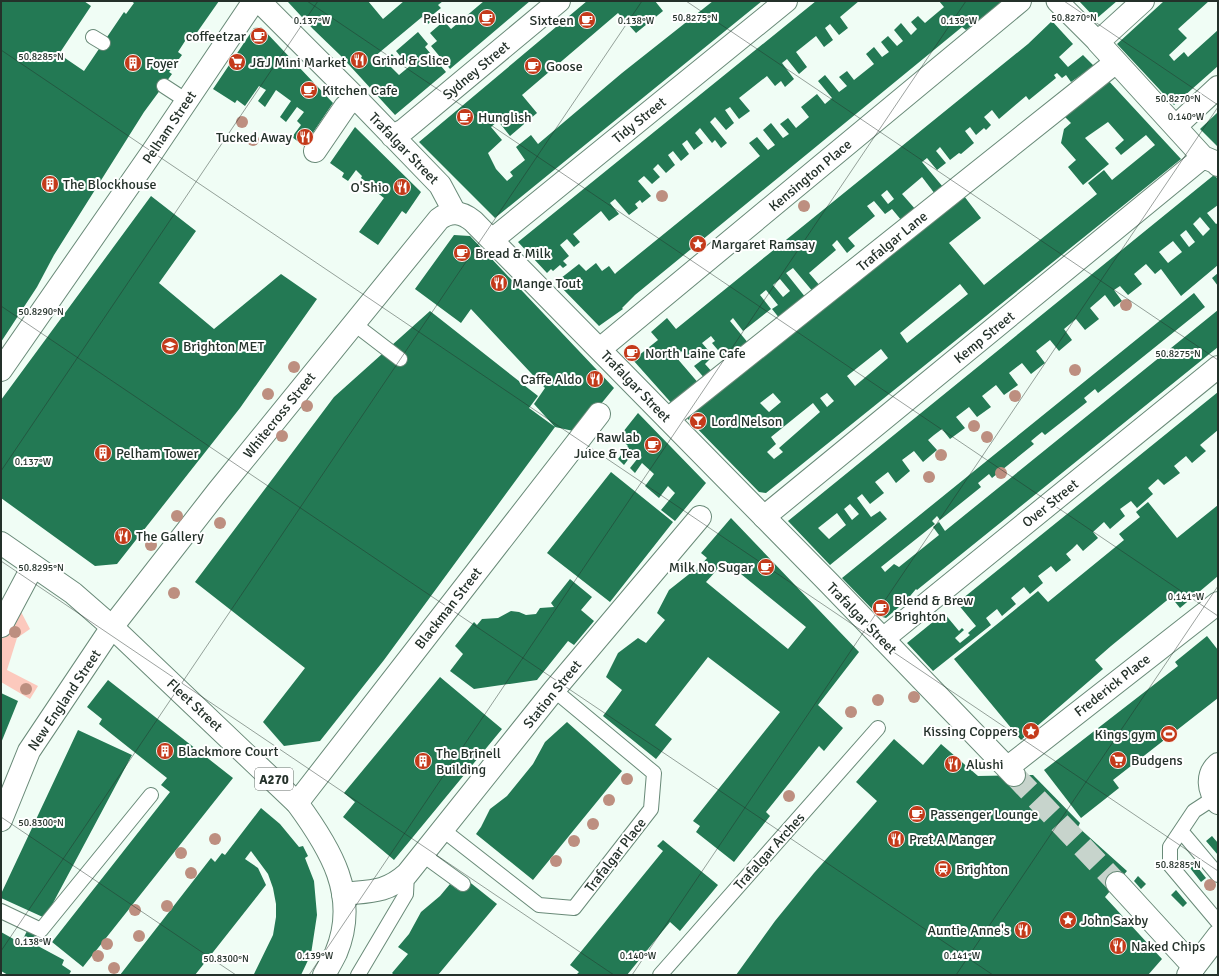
<svg xmlns="http://www.w3.org/2000/svg" width="1219" height="976" font-family="Signika,sans-serif">
<style>
.green{fill:#fcc9bd}
.building{fill:#237954;fill-rule:evenodd}
.lines{fill:none;stroke-linecap:round;stroke-linejoin:round}
.tertiary-tunnel{stroke:#c7d4cc;stroke-width:22;stroke-dasharray:22 11;stroke-linecap:butt}
.service-casing{stroke:#698a78;stroke-width:16}
.pedestrian-casing{stroke:#698a78;stroke-width:23}
.minor-casing{stroke:#698a78;stroke-width:24}
.tertiary-casing{stroke:#698a78;stroke-width:24}
.primary-casing{stroke:#698a78;stroke-width:24}
.service{stroke:#fff;stroke-width:14}
.pedestrian{stroke:#fff;stroke-width:21}
.minor{stroke:#fff;stroke-width:22}
.tertiary{stroke:#fff;stroke-width:22}
.primary{stroke:#fff;stroke-width:22}
.tree{fill:#bd8f80}
.ticks{fill:none;stroke:#24312a;stroke-width:1;stroke-opacity:0.45}
.labels{text-anchor:middle;stroke-width:4;stroke-linejoin:round;paint-order:stroke}
.shield{fill:#fff;stroke:#666f6a;stroke-width:1}
.shield-label{font-size:13px;font-weight:bold;fill:#24312a}
.poi-label{font-size:14px;fill:#24312a;stroke:#fff;text-anchor:start}
.street-label{font-size:14px;fill:#24312a;stroke:#fff}
.ticks-label{font-size:10px;text-anchor:middle;fill:#24312a;stroke:#fff;stroke-width:4;stroke-linejoin:round;paint-order:stroke}
</style>
<rect width="100%" height="100%" fill="#f0fdf5"/>
<path class="green" d="M19 608 30 629 17 638 7 670 38 686 30 699 1 682V640Z"/>
<path class="building" d="M1 1H84L91 6 59 54 84 71 124 12 126 14 134 3 131 1H219L191 41 187 38 178 52 182 55 169 72 172 74 144 112 54 255 37 287 1 342Z
M289 1H368L383 19 404 1H443L438 5 441 8 430 17 433 20 428 24 422 17 374 57 380 64 392 54 397 60 390 66 399 75 416 61 413 57 406 63 396 51 418 32 428 44 425 47 446 72 395 115 340 55 313 29 288 2Z
M484 1H530L450 69 431 46 437 41 430 33 444 21 451 29Z
M587 1H655L663 11 636 33 618 13 522 95 537 113 510 136 498 121 491 127 502 140 488 153 496 169 507 181 513 176 510 172 525 160 516 147 531 135 538 144 622 73 713 1H762L495 218 419 142Z
M816 1H859L840 17 848 28 839 35 830 24 825 28 833 40 824 47 816 36 796 52 807 67 799 74 787 59 782 63 794 79 785 87 781 81 775 86 767 76 739 98 750 111 739 119 730 107 725 110 734 123 726 130 715 117 710 122 727 143 721 148 715 140 712 143 700 128 695 133 703 143 694 150 687 140 682 144 689 154 681 161 673 151 668 155 675 165 666 173 658 164 653 169 660 177 652 184 644 176 638 181 651 196 642 203 640 200 635 204 638 208 629 215 615 199 610 203 619 214 609 221 601 211 573 234 580 242 574 247 567 239 560 245 569 256 563 261 567 265 563 268 560 265 553 271 551 269 547 273 518 242Z
M939 1H1003L966 30 962 27 635 295 622 308 623 309 599 326 556 282 579 264 586 271 596 263 602 271 609 266 615 274 617 272 760 156 749 143 757 137 768 150 775 145 763 130 771 123 783 138 789 134 780 124 788 118 796 128 809 117 801 107 817 94 825 104 832 98 818 81 825 75 839 92 847 86 839 77 847 71 854 80 874 64 866 54 874 47 882 57 889 52 881 42 888 36 897 46 903 41 894 30 901 23 911 35 917 29 911 22 918 16 925 23 944 7Z
M1079 1H1117L1096 19Z
M1164 1H1209L1178 29 1187 38 1169 55 1174 61 1184 52 1188 57 1218 30V66L1174 105 1117 44Z
M1052 21 1073 44 1059 57 1068 67 1083 55 1094 66 1071 82 1066 75 1062 78 1057 73 1054 75 1056 78 1029 100 1026 96 999 119 992 110 984 117 991 125 986 130 984 128 976 135 970 127 965 131 974 143 961 154 959 153 950 160 940 147 936 151 946 163 937 170 927 158 922 162 943 187 935 194 922 177 902 194 916 210 902 221 892 209 885 214 874 201 867 206 875 216 848 238 855 246 847 253 837 240 832 245 836 250 809 273 821 287 814 293 793 268 786 273 806 298 780 319 772 309 778 305 766 290 760 295 771 309 743 331 733 318 730 321 749 344 728 362 712 343 715 341 711 336 702 343 713 356 705 364 714 374 706 380 694 366 702 360 697 354 690 360 682 351 676 357 700 385 674 406 633 360 658 340 651 332 667 318 676 329 1028 44ZM887 190 894 199 888 204 881 195ZM780 279 790 291 783 297 773 285Z
M261 27 333 103 304 146 292 137 301 125 297 121 304 112 297 107 286 122 280 117 291 101 276 90 265 107 258 101 266 90 259 86 245 106 237 100 235 103 213 89 254 28Z
M1106 78 1181 159 796 469 766 493 759 492 687 418 749 366 964 196 981 218 949 243 984 285 1097 194 1088 183 1104 170 1112 180 1155 145 1146 135 1121 155 1115 148 1124 140 1108 122 1085 138 1109 164 1083 185 1068 167 1076 160 1061 143 1064 129 1071 123 1063 115ZM960 284 968 294 907 343 900 333ZM881 349 888 358 855 386 847 376ZM773 393 781 402 769 412 760 403ZM827 393 834 401 827 407 820 398ZM813 403 820 412 779 448 783 452 774 459 767 452 776 444 771 437Z
M1218 112V147L1200 129Z
M355 127 421 192 406 214 402 211 378 245 359 232 384 198 375 191 376 189 361 178 362 176 356 170 348 181 342 177 344 173 330 163Z
M1214 175 1218 179V205L1207 213 1216 224 1218 223V265L1181 296 1161 269 1155 274 1146 264 1134 274 1142 284 1128 295 1120 286 1114 290 1122 301 1114 307 1105 295 1090 308 1099 319 1085 330 1076 319 1064 329 1072 340 1059 351 1050 340 1036 351 1045 363 1031 374 1022 363 1009 373 1018 385 1004 395 996 385 982 396 991 407 977 417 969 407 956 417 965 428 950 439 942 429 934 435 928 440 937 450 923 462 914 451 902 460 910 471 896 483 888 472 875 482 884 493 870 504 862 494 857 498 871 517 880 511 887 519 830 565 788 521ZM1200 217 1210 229 1203 236 1193 224ZM1186 230 1195 242 1189 247 1180 235ZM1173 241 1182 252 1168 263 1159 252ZM850 504 859 514 852 520 844 509ZM837 513 846 525 829 539 818 528Z
M151 196 196 231 159 283 214 329 281 274 317 299 240 408 117 564 95 566 1 498V400Z
M454 235 470 236 614 388 578 432 555 427 384 660 320 741 284 746 263 722 305 668 195 582 334 397 430 311 538 396 529 408 555 427 534 404 545 388 471 309 461 323 415 289Z
M1218 273V286L1212 278Z
M1194 293 1205 307 1098 393 1095 389 1084 398 1087 402 1045 435 1042 432 1037 436 1031 441 1034 444 992 478 989 474 978 483 981 487 940 520 937 516 932 521 935 524 881 567 885 572 894 564 899 567 939 535 933 527 939 522 945 531 1218 310V347L917 590 916 589 905 602 886 618 879 616 842 578Z
M1218 392V430L1200 445 1206 451 1192 463 1186 456 1174 466 1180 473 1164 485 1158 479 1148 488 1153 494 1137 508 1131 501 1120 509 1125 516 1110 529 1104 522 1093 532 1098 538 1083 551 1077 544 1072 549 1066 554 1071 560 1056 572 1051 566 1038 576 1043 583 1030 594 1024 587 1011 598 1016 604 1002 616 997 609 986 618 991 625 933 671 907 643 944 613 959 631 962 628 964 630 955 638 960 643 970 635 968 633 976 626 957 603Z
M638 413 706 483 675 521 661 510 675 493 668 486 659 498 645 486 654 474 642 463 635 473 630 468 638 458 633 453 624 465 618 459 628 446 619 437Z
M611 472 673 522 610 602 547 553Z
M1148 502 1177 538 1218 505V576L1180 608 1171 597 1111 646 1095 660 1103 669 1021 740 954 659 1038 591 1048 602 1124 540 1119 534 1140 517 1136 512Z
M731 518 859 652 818 705 843 728 824 751 819 746 766 812 770 816 734 862 696 832 700 826 693 821 780 712 708 657 655 725 672 739 656 759 603 716 622 690 606 677 618 653 638 638 646 643 665 620 657 613 669 590 693 571 694 573 707 558 701 553ZM725 561 806 627 788 649 706 582Z
M570 579 592 597 581 610 594 621 574 645 568 641 537 680 474 689 450 671 463 654 455 646 474 622 477 625 482 619 498 618 511 611 519 612 526 615 536 614 540 608 554 607 551 603Z
M1207 636 1218 650V698L1113 780 1119 788 1081 818 1044 770 1178 666 1175 662Z
M440 677 502 729 394 860 343 817 355 802 344 793Z
M108 680 233 778 83 967 52 942 170 792 161 785 167 778 99 724 102 719 87 707Z
M1 693 18 701 1 743Z
M567 722 622 771 533 880 476 834 481 827 490 809 507 796 533 764 545 742Z
M78 730 132 755 45 918 1 898V894Z
M894 739 923 765 941 744 978 776 1033 775 1080 823 1078 827 1127 871 1105 897 1162 959 1148 975H736L775 921 814 873 877 801 856 782Z
M261 808 280 824 299 847 303 846 308 856 305 858 314 881 317 915 311 954 301 975 254 974 273 935 276 917V904L273 888 268 874 251 851 245 859 258 868 266 885 195 975H120L211 858 215 862 222 853 225 855Z
M1212 836 1218 843V855L1206 841Z
M663 840 718 885 680 931 670 922 627 975H576L579 972 570 965 663 851 657 846Z
M1195 864 1206 878 1201 882 1190 868Z
M1138 876 1146 884 1141 889 1134 881Z
M467 880 497 904 438 975H394L392 973 408 954 398 947 409 934 421 912 440 896 450 884 458 890Z
M1176 890 1187 903 1183 907 1171 895Z
M27 931 42 939 38 946 64 960 62 965 71 971 69 975H8L1 971V932L26 946 28 941 23 939Z"/>
<g class="lines">
<path class="tertiary-tunnel" d="M1014 775 1117 883"/>
<g class="service-casing">
<path id="service" d="M93 37 103 43
M164 86 187 101
M353 323 400 359
M1214 798 1194 811 1170 847V865L1218 922
M443 830 539 905 574 908 651 809 654 773 554 690
M1181 831 1218 875
M423 855 463 884
M1 911 41 930 151 795
M358 975 406 894 407 874
M660 975 878 728"/>
</g>
<g class="pedestrian-casing">
<path id="pedestrian" d="M1057 1 1098 42"/>
</g>
<g class="minor-casing">
<path id="minor" d="M259 1 355 97 440 185 455 213
M1143 1 1098 42 1203 157 1215 162 1218 165
M1176 126 1218 87
M392 136 404 130 559 1
M315 151 345 107 355 97
M492 240 786 1
M600 349 1020 1
M1 370 153 151 254 1
M668 419 1116 62
M764 517 1203 157
M1 626 33 566
M883 639 1218 367
M297 803 599 414
M1 820 29 751 112 627
M343 894C370 891 386 893 407 874L554 690 700 517"/>
</g>
<g class="tertiary-casing">
<path id="tertiary" d="M112 627 218 491 439 219C451 210 462 212 473 221L829 583 1014 775
M1007 768 1218 603
M1117 883 1194 967"/>
</g>
<g class="primary-casing">
<path id="primary" d="M1 543 73 593 112 627 297 803C330 848 360 896 336 953 332 961 328 968 324 975
M1218 764C1206 775 1208 790 1218 803
M1188 975 1218 936"/>
</g>
<use href="#service" class="service"/>
<use href="#pedestrian" class="pedestrian"/>
<use href="#minor" class="minor"/>
<use href="#tertiary" class="tertiary"/>
<use href="#primary" class="primary"/>
</g>
<g class="tree">
<circle cx="242" cy="122" r="6"/>
<circle cx="253" cy="140" r="6"/>
<circle cx="662" cy="196" r="6"/>
<circle cx="804" cy="206" r="6"/>
<circle cx="1126" cy="305" r="6"/>
<circle cx="294" cy="367" r="6"/>
<circle cx="1075" cy="370" r="6"/>
<circle cx="268" cy="394" r="6"/>
<circle cx="1015" cy="396" r="6"/>
<circle cx="307" cy="406" r="6"/>
<circle cx="974" cy="426" r="6"/>
<circle cx="282" cy="436" r="6"/>
<circle cx="987" cy="437" r="6"/>
<circle cx="941" cy="455" r="6"/>
<circle cx="1001" cy="473" r="6"/>
<circle cx="929" cy="477" r="6"/>
<circle cx="177" cy="516" r="6"/>
<circle cx="220" cy="523" r="6"/>
<circle cx="151" cy="545" r="6"/>
<circle cx="174" cy="593" r="6"/>
<circle cx="15" cy="632" r="6"/>
<circle cx="26" cy="689" r="6"/>
<circle cx="914" cy="697" r="6"/>
<circle cx="878" cy="700" r="6"/>
<circle cx="851" cy="712" r="6"/>
<circle cx="627" cy="779" r="6"/>
<circle cx="789" cy="796" r="6"/>
<circle cx="609" cy="800" r="6"/>
<circle cx="593" cy="824" r="6"/>
<circle cx="215" cy="839" r="6"/>
<circle cx="574" cy="841" r="6"/>
<circle cx="181" cy="853" r="6"/>
<circle cx="556" cy="861" r="6"/>
<circle cx="191" cy="873" r="6"/>
<circle cx="1210" cy="885" r="6"/>
<circle cx="167" cy="906" r="6"/>
<circle cx="135" cy="910" r="6"/>
<circle cx="139" cy="936" r="6"/>
<circle cx="107" cy="944" r="6"/>
<circle cx="98" cy="956" r="6"/>
<circle cx="114" cy="968" r="6"/>
</g>
<path class="ticks" d="M307 1 1218 616M686 1 1218 360M1064 1 1218 105M1 50 1218 871M1 306 993 975M1 471 318 1M1 561 614 975M1 817 236 975M1 951 642 1M309 975 966 1M632 975 1218 107M956 975 1218 586"/>
<defs>
<g id="cafe-disc" transform="scale(0.9)"><circle r="9.5" fill="#c43a1a" stroke="#fff"/><path d="M-5.5-4.5H6V0H3Q3 3.5 0 3.5H-2.5Q-5.5 3.5-5.5 0ZM3-3.2v2h1.7v-2ZM-6 4.5H4V6H-6Z" fill="#fff"/></g>
<g id="restaurant-disc" transform="scale(0.9)"><circle r="9.5" fill="#c43a1a" stroke="#fff"/><path d="M-5-6h1v4h1v-4h1v4h1v-4h1v5L-1.5 .5V6h-2V.5L-5-1ZM5-6V6H3V1.5H1.5Q1.5-4 5-6Z" fill="#fff"/></g>
<g id="supermarket-disc" transform="scale(0.9)"><circle r="9.5" fill="#c43a1a" stroke="#fff"/><path d="M-6-5.5h2.5l.6 2H6L4.5 2H-2.5L-4.4-4H-6ZM-1.5 3.2a1.3 1.3 0 1 0 .1 0ZM3 3.2a1.3 1.3 0 1 0 .1 0Z" fill="#fff"/></g>
<g id="building-disc" transform="scale(0.9)"><circle r="9.5" fill="#c43a1a" stroke="#fff"/><path d="M-4-6H4V6H1V3H-1V6H-4ZM-2.5-4.3h1.7v1.8h-1.7ZM.8-4.3h1.7v1.8H.8ZM-2.5-1h1.7V.8h-1.7ZM.8-1h1.7V.8H.8Z" fill="#fff"/></g>
<g id="sight-disc" transform="scale(0.9)"><circle r="9.5" fill="#c43a1a" stroke="#fff"/><path d="M0-6L1.8-2.2L6-1.7L2.9 1.2L3.7 5.4L0 3.3L-3.7 5.4L-2.9 1.2L-6-1.7L-1.8-2.2Z" fill="#fff"/></g>
<g id="university-disc" transform="scale(0.9)"><circle r="9.5" fill="#c43a1a" stroke="#fff"/><path d="M0-5L7-2L0 1L-7-2ZM-4 1L0 2.5L4 1V4Q0 6-4 4Z" fill="#fff"/></g>
<g id="bar-disc" transform="scale(0.9)"><circle r="9.5" fill="#c43a1a" stroke="#fff"/><path d="M-6-5H6L.8 .8V4.5H3.5V6h-7V4.5H-.8V.8Z" fill="#fff"/></g>
<g id="stadium-disc" transform="scale(0.9)"><circle r="9.5" fill="#c43a1a" stroke="#fff"/><path d="M0-5a6.5 5 0 1 0 0 10a6.5 5 0 1 0 0-10ZM-3.5-1.8h7v3.6h-7Z" fill="#fff"/></g>
<g id="station-disc" transform="scale(0.9)"><circle r="9.5" fill="#c43a1a" stroke="#fff"/><path d="M-3-6H3Q5-6 5-4V2Q5 4 3 4L4.5 6H3L1.5 4h-3L-3 6H-4.5L-3 4Q-5 4-5 2V-4Q-5-6-3-6ZM-3.5-4v3h7v-3ZM-3.5 1v1.5H-2V1ZM2 1v1.5H3.5V1Z" fill="#fff"/></g>
</defs>
<g fill-rule="evenodd">
<use href="#cafe-disc" x="487" y="18"/>
<use href="#cafe-disc" x="587" y="20"/>
<use href="#cafe-disc" x="259" y="36"/>
<use href="#restaurant-disc" x="359" y="60"/>
<use href="#supermarket-disc" x="237" y="62"/>
<use href="#building-disc" x="133" y="63"/>
<use href="#cafe-disc" x="533" y="66"/>
<use href="#cafe-disc" x="309" y="90"/>
<use href="#cafe-disc" x="465" y="117"/>
<use href="#restaurant-disc" x="305" y="137"/>
<use href="#building-disc" x="50" y="184"/>
<use href="#restaurant-disc" x="402" y="187"/>
<use href="#sight-disc" x="698" y="244"/>
<use href="#cafe-disc" x="462" y="253"/>
<use href="#restaurant-disc" x="499" y="283"/>
<use href="#university-disc" x="170" y="346"/>
<use href="#cafe-disc" x="632" y="353"/>
<use href="#restaurant-disc" x="595" y="379"/>
<use href="#bar-disc" x="698" y="421"/>
<use href="#cafe-disc" x="653" y="445"/>
<use href="#building-disc" x="103" y="453"/>
<use href="#restaurant-disc" x="123" y="536"/>
<use href="#cafe-disc" x="766" y="567"/>
<use href="#cafe-disc" x="881" y="608"/>
<use href="#sight-disc" x="1031" y="731"/>
<use href="#stadium-disc" x="1169" y="734"/>
<use href="#building-disc" x="165" y="751"/>
<use href="#supermarket-disc" x="1118" y="760"/>
<use href="#building-disc" x="423" y="761"/>
<use href="#restaurant-disc" x="953" y="764"/>
<use href="#cafe-disc" x="917" y="814"/>
<use href="#restaurant-disc" x="896" y="839"/>
<use href="#station-disc" x="943" y="869"/>
<use href="#sight-disc" x="1068" y="920"/>
<use href="#restaurant-disc" x="1023" y="930"/>
<use href="#restaurant-disc" x="1118" y="946"/>
</g>
<g class="labels">
<rect class="shield" x="255" y="768" width="38" height="22" rx="3"/>
<g class="shield-label">
<text x="274" y="784">A270</text>
</g>
<g class="poi-label">
<text x="474" y="23" text-anchor="end">Pelicano</text>
<text x="574" y="25" text-anchor="end">Sixteen</text>
<text x="246" y="41" text-anchor="end">coffeetzar</text>
<text x="372" y="65">Grind &amp; Slice</text>
<text x="250" y="67">J&amp;J Mini Market</text>
<text x="146" y="68">Foyer</text>
<text x="546" y="71">Goose</text>
<text x="322" y="95">Kitchen Cafe</text>
<text x="478" y="122">Hunglish</text>
<text x="292" y="142" text-anchor="end">Tucked Away</text>
<text x="63" y="189">The Blockhouse</text>
<text x="389" y="192" text-anchor="end">O'Shio</text>
<text x="711" y="249">Margaret Ramsay</text>
<text x="475" y="258">Bread &amp; Milk</text>
<text x="512" y="288">Mange Tout</text>
<text x="183" y="351">Brighton MET</text>
<text x="645" y="358">North Laine Cafe</text>
<text x="582" y="384" text-anchor="end">Caffe Aldo</text>
<text x="711" y="426">Lord Nelson</text>
<text x="640" y="442" text-anchor="end">Rawlab<tspan x="640" dy="16">Juice &amp; Tea</tspan></text>
<text x="116" y="458">Pelham Tower</text>
<text x="136" y="541">The Gallery</text>
<text x="753" y="572" text-anchor="end">Milk No Sugar</text>
<text x="894" y="605">Blend &amp; Brew<tspan x="894" dy="16">Brighton</tspan></text>
<text x="1018" y="736" text-anchor="end">Kissing Coppers</text>
<text x="1156" y="739" text-anchor="end">Kings gym</text>
<text x="178" y="756">Blackmore Court</text>
<text x="436" y="758">The Brinell<tspan x="436" dy="16">Building</tspan></text>
<text x="1131" y="765">Budgens</text>
<text x="966" y="769">Alushi</text>
<text x="930" y="819">Passenger Lounge</text>
<text x="909" y="844">Pret A Manger</text>
<text x="956" y="874">Brighton</text>
<text x="1081" y="925">John Saxby</text>
<text x="1010" y="935" text-anchor="end">Auntie Anne's</text>
<text x="1131" y="951">Naked Chips</text>
</g>
<g class="street-label">
<text transform="translate(476 70) rotate(-40)" y="5">Sydney Street</text>
<text transform="translate(639 120) rotate(-39)" y="5">Tidy Street</text>
<text transform="translate(169 127) rotate(-56)" y="5">Pelham Street</text>
<text transform="translate(404 148) rotate(46)" y="5">Trafalgar Street</text>
<text transform="translate(810 175) rotate(-40)" y="5">Kensington Place</text>
<text transform="translate(892 241) rotate(-39)" y="5">Trafalgar Lane</text>
<text transform="translate(984 337) rotate(-39)" y="5">Kemp Street</text>
<text transform="translate(636 386) rotate(46)" y="5">Trafalgar Street</text>
<text transform="translate(279 415) rotate(-51)" y="5">Whitecross Street</text>
<text transform="translate(1050 503) rotate(-39)" y="5">Over Street</text>
<text transform="translate(448 608) rotate(-52)" y="5">Blackman Street</text>
<text transform="translate(862 618) rotate(46)" y="5">Trafalgar Street</text>
<text transform="translate(1112 685) rotate(-38)" y="5">Frederick Place</text>
<text transform="translate(552 694) rotate(-51)" y="5">Station Street</text>
<text transform="translate(64 700) rotate(-56)" y="5">New England Street</text>
<text transform="translate(195 705) rotate(43)" y="5">Fleet Street</text>
<text transform="translate(769 851) rotate(-48)" y="5">Trafalgar Arches</text>
<text transform="translate(615 855) rotate(-52)" y="5">Trafalgar Place</text>
</g>
</g>
<g class="ticks-label">
<text x="695" y="21">50.8275°N</text>
<text x="1074" y="21">50.8270°N</text>
<text x="312" y="24">0.137°W</text>
<text x="636" y="24">0.138°W</text>
<text x="959" y="24">0.139°W</text>
<text x="41" y="60">50.8285°N</text>
<text x="1178" y="102">50.8270°N</text>
<text x="1186" y="120">0.140°W</text>
<text x="41" y="315">50.8290°N</text>
<text x="1178" y="357">50.8275°N</text>
<text x="33" y="465">0.137°W</text>
<text x="41" y="571">50.8295°N</text>
<text x="1186" y="600">0.141°W</text>
<text x="41" y="826">50.8300°N</text>
<text x="1178" y="868">50.8285°N</text>
<text x="33" y="945">0.138°W</text>
<text x="315" y="959">0.139°W</text>
<text x="638" y="959">0.140°W</text>
<text x="962" y="959">0.141°W</text>
<text x="226" y="962">50.8300°N</text>
</g>
<rect width="1219" height="976" fill="none" stroke="#24312a" stroke-width="4"/>
</svg>
